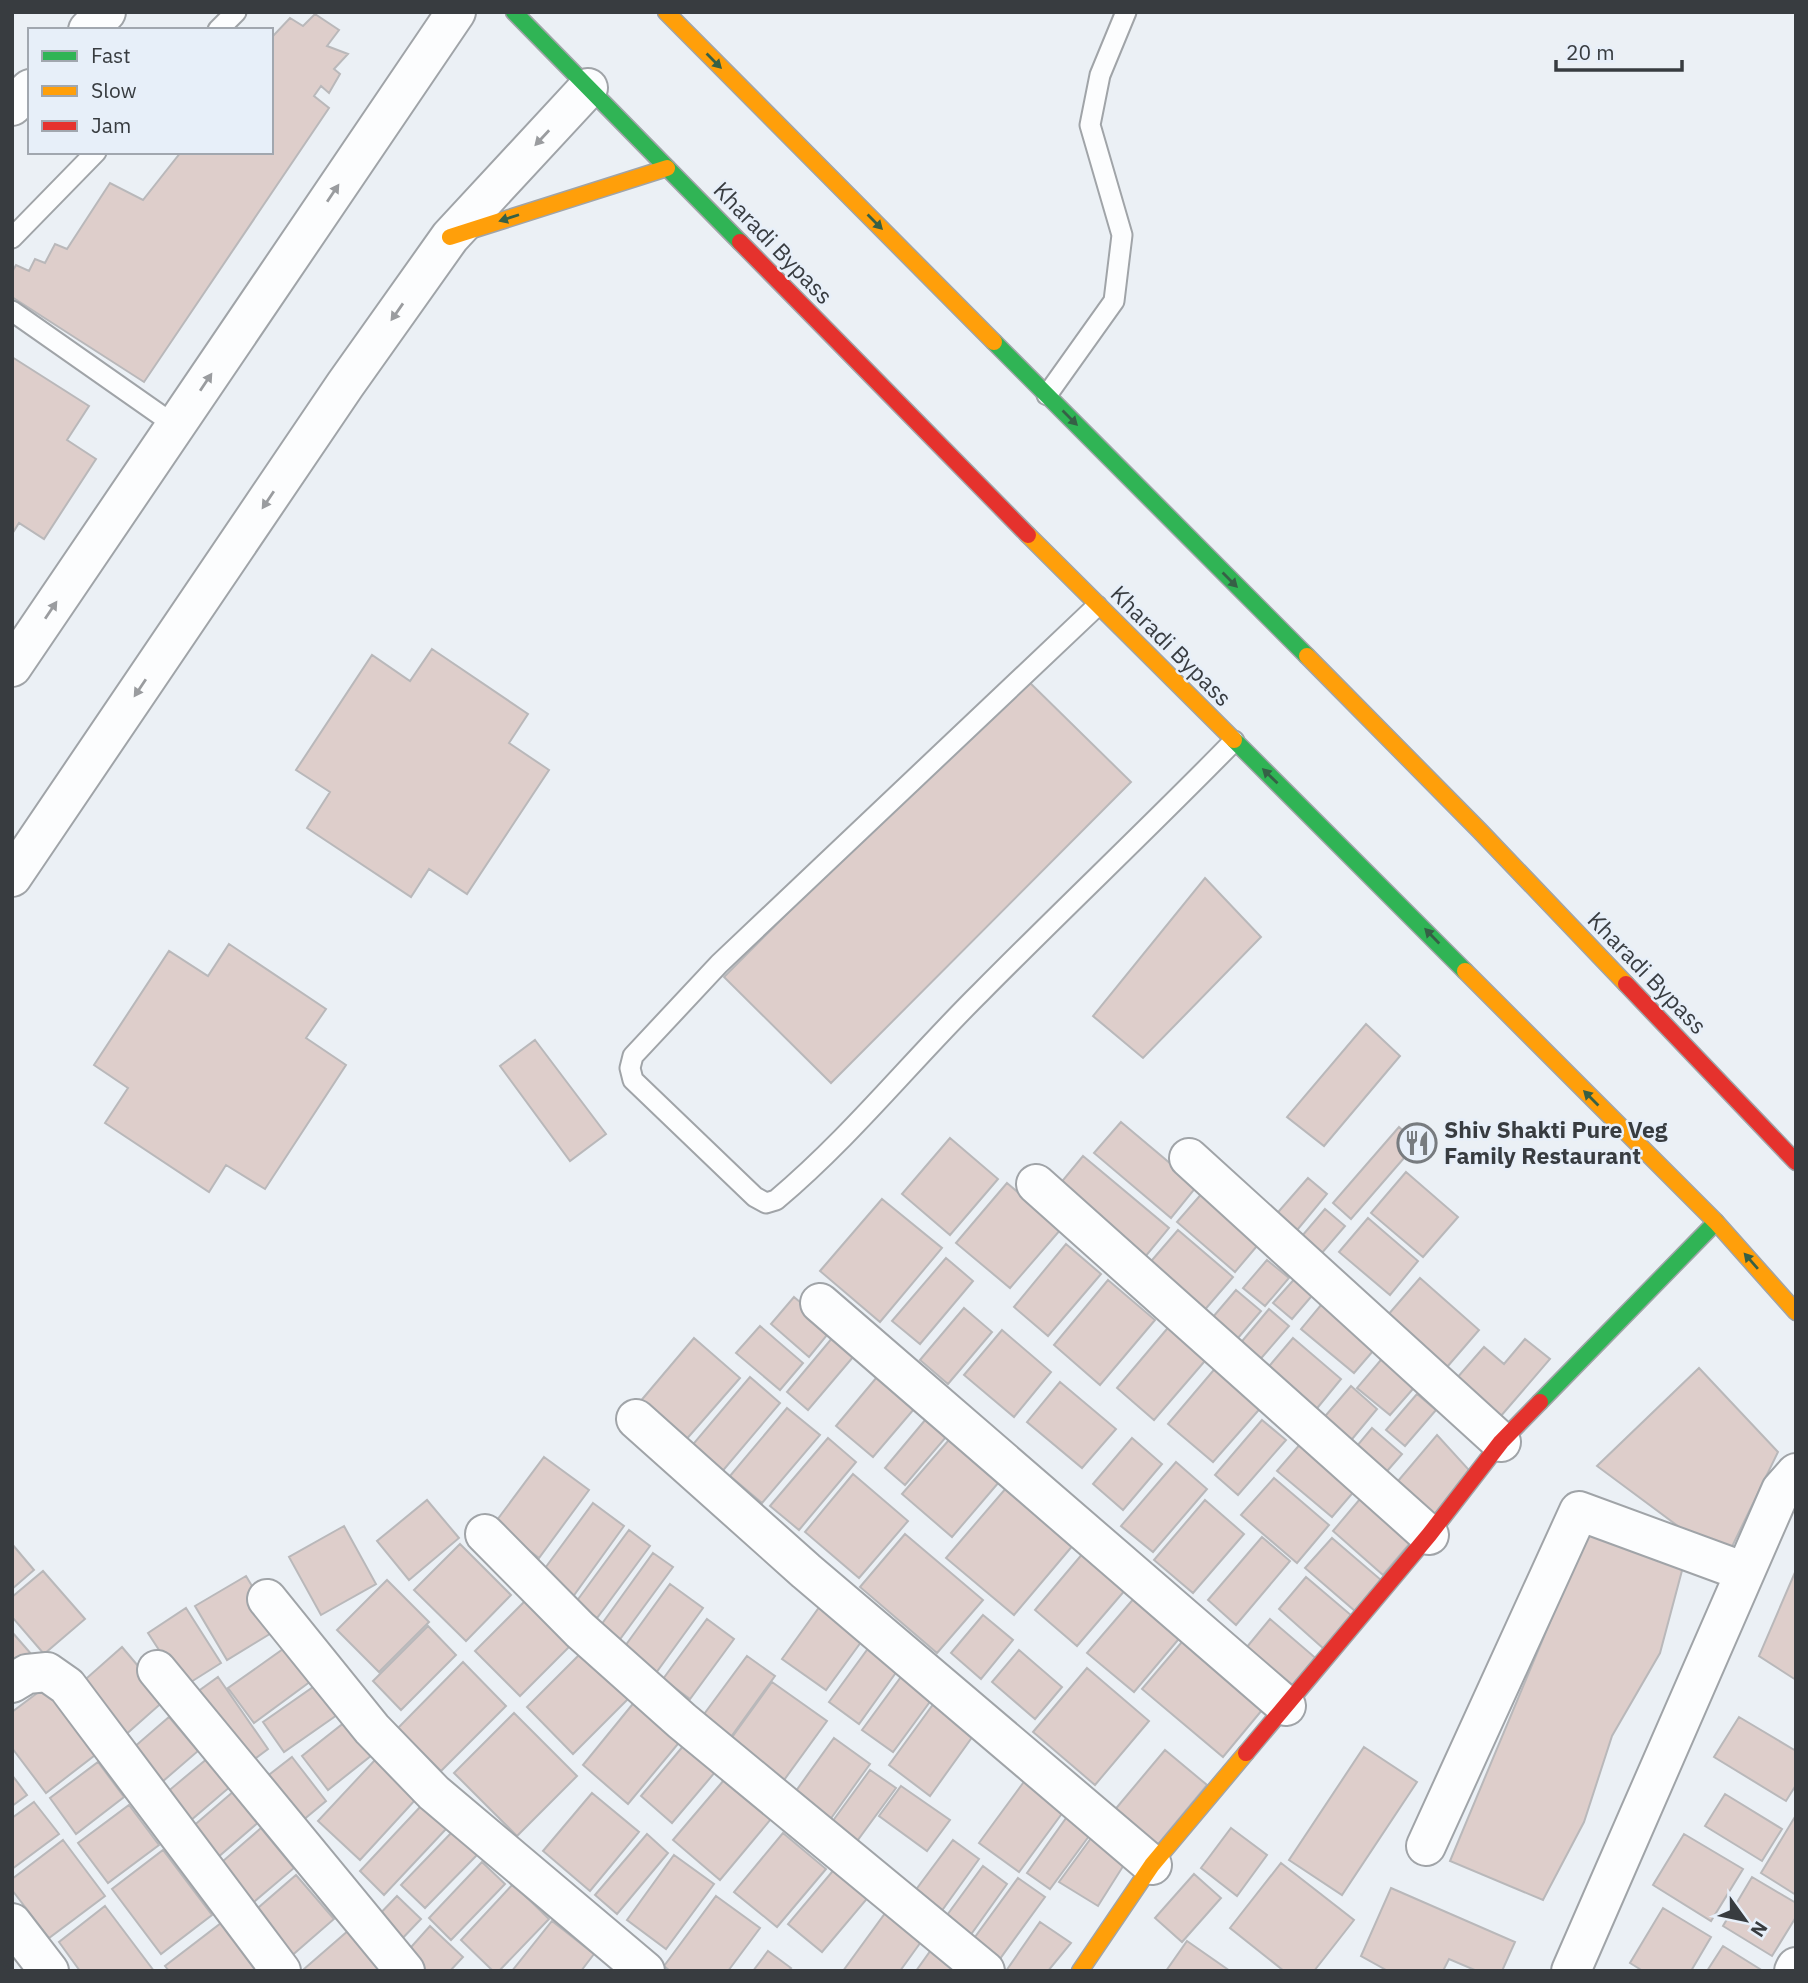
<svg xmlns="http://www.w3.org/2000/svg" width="1808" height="1983" font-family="'IBM Plex Sans',sans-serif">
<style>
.building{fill:#dececb;stroke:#b9b8ba;stroke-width:2}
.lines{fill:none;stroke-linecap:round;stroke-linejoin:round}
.lane-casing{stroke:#a0a4a8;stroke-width:23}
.street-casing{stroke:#a0a4a8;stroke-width:42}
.fast-casing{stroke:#a0a4a8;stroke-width:19}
.slow-casing{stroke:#a0a4a8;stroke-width:19}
.jam-casing{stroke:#a0a4a8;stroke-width:19}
.lane{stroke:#fcfdfe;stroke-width:19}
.street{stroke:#fcfdfe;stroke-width:38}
.fast{stroke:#30b455;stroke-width:16}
.slow{stroke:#ff9f0a;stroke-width:16}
.jam{stroke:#e5322d;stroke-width:16}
.oneway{fill:#366046}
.oneway2{fill:#9a9c9f}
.labels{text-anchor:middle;stroke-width:5;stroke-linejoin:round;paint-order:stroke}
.street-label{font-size:23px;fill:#383c40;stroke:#e7eff9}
.poi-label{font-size:23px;font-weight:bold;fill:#383c40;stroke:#e7eff9;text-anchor:start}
</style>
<rect width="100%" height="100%" fill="#ebf0f5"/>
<path class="building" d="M315 14 339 30 327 46 348 54 334 69 340 74 329 93 321 86 314 96 329 108 144 382 12 297V272L16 265 29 271 35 259 45 263 55 244 67 249 110 183 143 200 181 152H271V33L274 35 290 18 303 26Z
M12 357 89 406 67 440 96 459 44 539 19 523 12 534Z
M432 649 528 714 509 743 549 770 467 894 429 869 411 897 307 828 330 792 296 770 372 655 410 681Z
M1023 676 1131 782 831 1083 724 977Z
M1205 878 1261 937 1143 1058 1093 1016Z
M229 944 326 1009 306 1038 346 1065 265 1189 226 1165 209 1192 105 1123 128 1088 94 1065 169 951 208 976Z
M1366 1024 1400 1056 1324 1146 1287 1117Z
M535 1040 606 1134 570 1161 500 1066Z
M1121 1122 1197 1186 1171 1218 1094 1153Z
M1399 1127 1417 1143 1351 1219 1333 1203Z
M950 1138 998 1179 950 1235 902 1194Z
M1083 1156 1169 1228 1140 1263 1054 1191Z
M1406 1172 1458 1217 1423 1257 1371 1213Z
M1308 1178 1327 1194 1293 1235 1273 1218Z
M1007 1183 1061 1229 1010 1288 956 1243Z
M1204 1191 1262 1240 1235 1272 1177 1222Z
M882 1199 942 1248 880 1322 820 1271Z
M1325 1209 1345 1226 1321 1254 1302 1236Z
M1368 1218 1418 1261 1390 1295 1339 1252Z
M1178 1230 1233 1277 1202 1313 1147 1266Z
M1066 1244 1101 1274 1048 1336 1014 1307Z
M946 1258 973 1281 920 1344 892 1321Z
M1267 1260 1289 1278 1265 1306 1243 1288Z
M1298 1275 1316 1291 1292 1319 1273 1303Z
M1420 1278 1479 1330 1441 1374 1381 1323Z
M1108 1280 1155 1320 1100 1385 1054 1345Z
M1236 1290 1261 1311 1232 1345 1207 1324Z
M794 1297 832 1329 809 1357 771 1324Z
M1326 1299 1379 1344 1354 1373 1301 1329Z
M964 1308 992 1332 948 1384 920 1360Z
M1269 1309 1289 1326 1257 1363 1238 1346Z
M1172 1323 1210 1355 1154 1420 1117 1388Z
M760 1326 803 1363 780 1390 736 1353Z
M1002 1330 1051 1372 1014 1417 964 1375Z
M838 1331 859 1350 808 1410 787 1392Z
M694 1338 740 1378 684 1442 639 1403Z
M1293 1338 1341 1379 1314 1412 1265 1371Z
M1525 1339 1550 1359 1494 1424 1450 1386 1484 1347 1504 1364Z
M1386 1354 1419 1382 1390 1415 1357 1388Z
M1218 1365 1264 1404 1213 1462 1168 1424Z
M1699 1368 1778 1452 1725 1561 1597 1466Z
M750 1377 780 1403 720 1474 689 1449Z
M877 1377 914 1409 873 1457 836 1426Z
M1060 1382 1116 1429 1082 1468 1027 1422Z
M1351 1386 1377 1409 1348 1444 1321 1421Z
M1417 1394 1436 1410 1405 1446 1386 1430Z
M787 1408 820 1435 762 1503 730 1476Z
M931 1413 952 1430 905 1485 885 1468Z
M1262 1420 1286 1440 1238 1495 1215 1475Z
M1372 1428 1402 1454 1381 1478 1351 1453Z
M955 1433 1005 1475 952 1537 902 1494Z
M1437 1435 1469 1470 1435 1522 1393 1487Z
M828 1438 856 1462 799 1530 770 1506Z
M1132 1438 1162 1464 1123 1510 1093 1484Z
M1302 1442 1356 1489 1332 1517 1277 1471Z
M544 1457 589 1490 539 1558 494 1524Z
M1176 1462 1207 1489 1153 1552 1121 1526Z
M853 1474 908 1521 859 1578 805 1532Z
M1274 1478 1329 1525 1297 1563 1241 1515Z
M1007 1487 1074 1544 1014 1615 946 1558Z
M1360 1499 1411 1542 1383 1575 1333 1531Z
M427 1500 459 1538 409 1580 377 1541Z
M1205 1500 1244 1534 1193 1593 1154 1560Z
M593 1503 624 1526 572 1598 540 1575Z
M1591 1524 1684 1563 1660 1653 1612 1736 1584 1822 1543 1900 1450 1861Z
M344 1526 376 1584 321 1615 289 1557Z
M629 1530 650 1546 597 1618 576 1602Z
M905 1534 983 1600 937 1653 860 1587Z
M1262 1537 1290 1561 1236 1625 1208 1600Z
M1332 1538 1381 1580 1355 1611 1305 1568Z
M12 1544 34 1570 12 1589Z
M460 1544 511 1595 466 1641 414 1590Z
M1089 1546 1132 1582 1077 1646 1035 1610Z
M653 1553 673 1567 615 1646 596 1632Z
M1796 1570V1680L1759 1656Z
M43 1571 85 1619 44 1654 12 1617V1597Z
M246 1576 278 1629 227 1660 195 1606Z
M1306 1577 1352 1616 1324 1649 1279 1609Z
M387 1580 429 1622 379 1672 337 1630Z
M670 1584 703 1608 653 1677 620 1653Z
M1142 1589 1188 1628 1134 1692 1087 1653Z
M828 1595 872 1627 826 1690 782 1659Z
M526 1600 571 1645 520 1696 475 1651Z
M186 1608 221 1663 183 1687 148 1633Z
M983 1615 1013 1640 981 1679 951 1653Z
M707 1619 734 1639 690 1699 663 1679Z
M1270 1619 1319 1661 1290 1694 1242 1653Z
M428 1626 456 1655 401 1710 373 1681Z
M12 1632 32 1655 12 1673Z
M1187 1636 1267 1704 1223 1757 1142 1689Z
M875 1639 905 1660 859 1724 829 1702Z
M122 1647 166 1699 123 1737 79 1685Z
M286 1647 311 1681 254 1723 228 1688Z
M584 1650 630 1697 573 1754 527 1707Z
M1019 1650 1062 1687 1035 1719 992 1682Z
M747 1656 775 1676 728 1741 699 1721Z
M463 1662 506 1706 441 1771 398 1728Z
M909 1666 940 1688 893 1752 862 1730Z
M1087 1668 1149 1721 1095 1785 1033 1732Z
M218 1677 268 1749 244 1767 193 1695Z
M772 1682 827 1721 779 1787 725 1747Z
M48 1685 99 1752 46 1793 12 1748V1712Z
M316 1685 337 1715 284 1752 263 1722Z
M937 1699 978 1729 930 1796 889 1765Z
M636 1700 682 1739 628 1804 583 1765Z
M514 1713 577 1776 517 1836 454 1773Z
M169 1717 198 1751 162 1782 133 1748Z
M1739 1717 1796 1751V1785L1786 1801 1714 1757Z
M345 1722 372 1755 328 1790 302 1756Z
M834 1738 870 1764 824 1828 788 1802Z
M684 1745 716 1771 672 1823 641 1796Z
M1364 1747 1417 1782 1342 1895 1289 1860Z
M1165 1750 1207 1785 1155 1848 1113 1812Z
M292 1757 326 1801 296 1826 261 1781Z
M208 1758 231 1786 190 1821 166 1793Z
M375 1760 416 1799 360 1860 318 1821Z
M98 1762 124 1797 76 1834 50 1798Z
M870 1770 896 1788 849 1852 824 1833Z
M12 1775 27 1795 12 1806Z
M1026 1779 1066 1808 1019 1872 979 1843Z
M724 1780 771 1819 720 1880 673 1840Z
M901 1786 950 1820 927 1851 879 1816Z
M234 1791 260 1821 217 1858 191 1828Z
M592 1793 639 1832 590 1891 543 1851Z
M1725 1794 1782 1829 1762 1861 1705 1826Z
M34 1802 59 1834 12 1869V1818Z
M129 1805 159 1845 108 1883 78 1843Z
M421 1806 446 1829 384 1895 360 1871Z
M1069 1814 1092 1832 1050 1889 1027 1873Z
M1796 1815V1895L1761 1873Z
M261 1828 294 1868 248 1907 215 1868Z
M1231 1828 1267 1855 1237 1896 1201 1868Z
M1097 1830 1127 1860 1098 1906 1059 1882Z
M453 1831 478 1854 425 1908 401 1885Z
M783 1833 826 1869 777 1927 734 1892Z
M647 1834 668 1853 617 1914 595 1895Z
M1684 1834 1743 1869 1711 1921 1653 1885Z
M63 1840 105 1896 49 1938 12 1890V1879Z
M953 1840 979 1859 933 1923 906 1903Z
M163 1850 212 1915 161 1954 112 1889Z
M674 1855 714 1884 666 1949 627 1920Z
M482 1862 505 1884 451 1940 429 1918Z
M1281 1863 1354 1920 1314 1971H1284L1230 1928Z
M837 1866 871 1894 822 1952 788 1924Z
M983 1866 1007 1884 967 1940 942 1922Z
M1194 1874 1221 1898 1182 1942 1155 1918Z
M296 1875 334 1919 289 1958 251 1914Z
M1752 1877 1796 1903V1917L1772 1956 1723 1926Z
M1018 1878 1045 1897 994 1967 967 1948Z
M513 1884 549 1919 499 1971H493L461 1940Z
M1391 1888 1515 1942 1502 1971H1477L1449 1959 1443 1971H1388L1361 1956Z
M397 1896 421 1919 397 1944 373 1921Z
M716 1896 760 1928 728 1971H670L664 1966Z
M105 1906 154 1971H80L59 1942Z
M1663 1908 1711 1937 1691 1971H1643L1630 1963Z
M886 1912 923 1939 900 1971H843Z
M225 1920 263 1971H169L165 1966Z
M552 1921 594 1954 581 1971H512Z
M1040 1922 1071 1943 1048 1971H1006Z
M430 1926 463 1957 450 1971H421L404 1955Z
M349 1930 382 1968 378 1971H306L304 1969Z
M1187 1941 1230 1971H1166Z
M1723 1946 1763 1971H1707Z
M931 1950 960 1971H916Z
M768 1951 791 1968 788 1971H753Z"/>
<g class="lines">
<g class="lane-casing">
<path id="lane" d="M218 30 236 12
M12 238 96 152
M12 311 176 426
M1047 395 1114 301 1122 235 1090 125 1100 75 1126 12
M1097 606 719 964 633 1056 630 1068 633 1080 755 1197 766 1203 776 1200C851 1137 912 1060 981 992 1065 907 1151 826 1234 741"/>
</g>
<g class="street-casing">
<path id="street" d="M88 30 106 12
M12 106 30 89
M12 667 456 12
M12 877 345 385 450 237 588 88
M1189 1158 1501 1442
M1036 1184 1429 1535
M820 1303 1286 1706
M636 1419 806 1571 1152 1865
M485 1534 580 1630 682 1721 985 1971
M267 1599 372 1729 434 1793 645 1971
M157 1670 405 1971
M12 1683 27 1674 47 1672 67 1686 281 1971
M1426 1846 1579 1511 1745 1572
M12 1923 49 1971
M1571 1971 1781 1490 1796 1473
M1794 1971 1796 1967"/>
</g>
<g class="fast-casing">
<path id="fast" d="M514 12 740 242
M994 342 1307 656
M1234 740 1465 971
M1540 1402 1716 1222"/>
</g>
<g class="slow-casing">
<path id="slow" d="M666 12 994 342
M450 237 667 168
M1028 535 1234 740
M1307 656 1480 831 1626 984
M1465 971 1716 1222 1796 1312
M1080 1971 1152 1865 1246 1753"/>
</g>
<g class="jam-casing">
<path id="jam" d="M740 242 1028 535
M1626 984 1796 1162
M1246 1753 1429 1535 1501 1442 1540 1402"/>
</g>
<use href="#lane" class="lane"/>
<use href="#street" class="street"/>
<use href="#fast" class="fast"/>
<use href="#slow" class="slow"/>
<use href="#jam" class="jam"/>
</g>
<defs><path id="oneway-solid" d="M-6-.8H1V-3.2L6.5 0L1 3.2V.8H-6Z" transform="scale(1.75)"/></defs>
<g class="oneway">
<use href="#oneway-solid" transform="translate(714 61) rotate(45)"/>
<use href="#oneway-solid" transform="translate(509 218) rotate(162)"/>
<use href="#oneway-solid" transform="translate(875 222) rotate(45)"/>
<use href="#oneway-solid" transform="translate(1070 418) rotate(45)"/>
<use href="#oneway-solid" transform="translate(1230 580) rotate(45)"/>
<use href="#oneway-solid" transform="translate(1270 776) rotate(-136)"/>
<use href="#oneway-solid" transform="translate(1432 936) rotate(-134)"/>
<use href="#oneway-solid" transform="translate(1591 1098) rotate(-135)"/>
<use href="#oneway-solid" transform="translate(1751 1261) rotate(-131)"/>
</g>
<g class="oneway2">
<use href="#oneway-solid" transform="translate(542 138) rotate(133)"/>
<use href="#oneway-solid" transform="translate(333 193) rotate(-56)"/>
<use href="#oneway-solid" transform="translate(397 312) rotate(125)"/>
<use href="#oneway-solid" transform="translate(206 382) rotate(-56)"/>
<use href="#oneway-solid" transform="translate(268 500) rotate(124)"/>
<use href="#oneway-solid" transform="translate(51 610) rotate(-56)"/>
<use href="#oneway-solid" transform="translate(140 688) rotate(124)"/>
</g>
<defs>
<g id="restaurant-ring" transform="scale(2.0125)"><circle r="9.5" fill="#e7eff9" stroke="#777b7f" stroke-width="1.5"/><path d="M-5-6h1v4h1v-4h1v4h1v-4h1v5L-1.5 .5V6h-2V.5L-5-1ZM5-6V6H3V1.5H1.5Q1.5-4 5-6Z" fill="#777b7f"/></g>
</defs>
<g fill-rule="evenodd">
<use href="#restaurant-ring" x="1417" y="1143"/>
</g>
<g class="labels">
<g class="street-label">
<text transform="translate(773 243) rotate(46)" y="8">Kharadi Bypass</text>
<text transform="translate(1171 646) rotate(45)" y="8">Kharadi Bypass</text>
<text transform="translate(1647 973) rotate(46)" y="8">Kharadi Bypass</text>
</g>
<g class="poi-label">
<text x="1444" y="1138">Shiv Shakti Pure Veg<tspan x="1444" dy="26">Family Restaurant</tspan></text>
</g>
</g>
<rect width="1808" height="1983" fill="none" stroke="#383c40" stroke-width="28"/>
<rect x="28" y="28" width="245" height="126" fill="#e7eff9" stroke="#a1a7af" stroke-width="2"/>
<rect x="42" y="51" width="35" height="10" fill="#30b455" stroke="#a1a7af" stroke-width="2"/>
<text x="91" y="63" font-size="21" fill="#383c40">Fast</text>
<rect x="42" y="86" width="35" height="10" fill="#ff9f0a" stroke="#a1a7af" stroke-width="2"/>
<text x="91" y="98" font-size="21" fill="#383c40">Slow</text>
<rect x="42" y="121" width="35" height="10" fill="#e5322d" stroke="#a1a7af" stroke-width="2"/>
<text x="91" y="133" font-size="21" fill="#383c40">Jam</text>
<g transform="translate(1745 1920) rotate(123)" stroke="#e7eff9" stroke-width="5" paint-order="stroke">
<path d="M0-5L12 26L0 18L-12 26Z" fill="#383c40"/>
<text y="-10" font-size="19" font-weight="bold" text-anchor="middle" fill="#383c40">N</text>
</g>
<path d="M1556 60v10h126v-10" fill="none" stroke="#383c40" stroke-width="3.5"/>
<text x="1566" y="60" font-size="21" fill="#383c40" stroke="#e7eff9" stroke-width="5" paint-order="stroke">20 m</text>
</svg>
